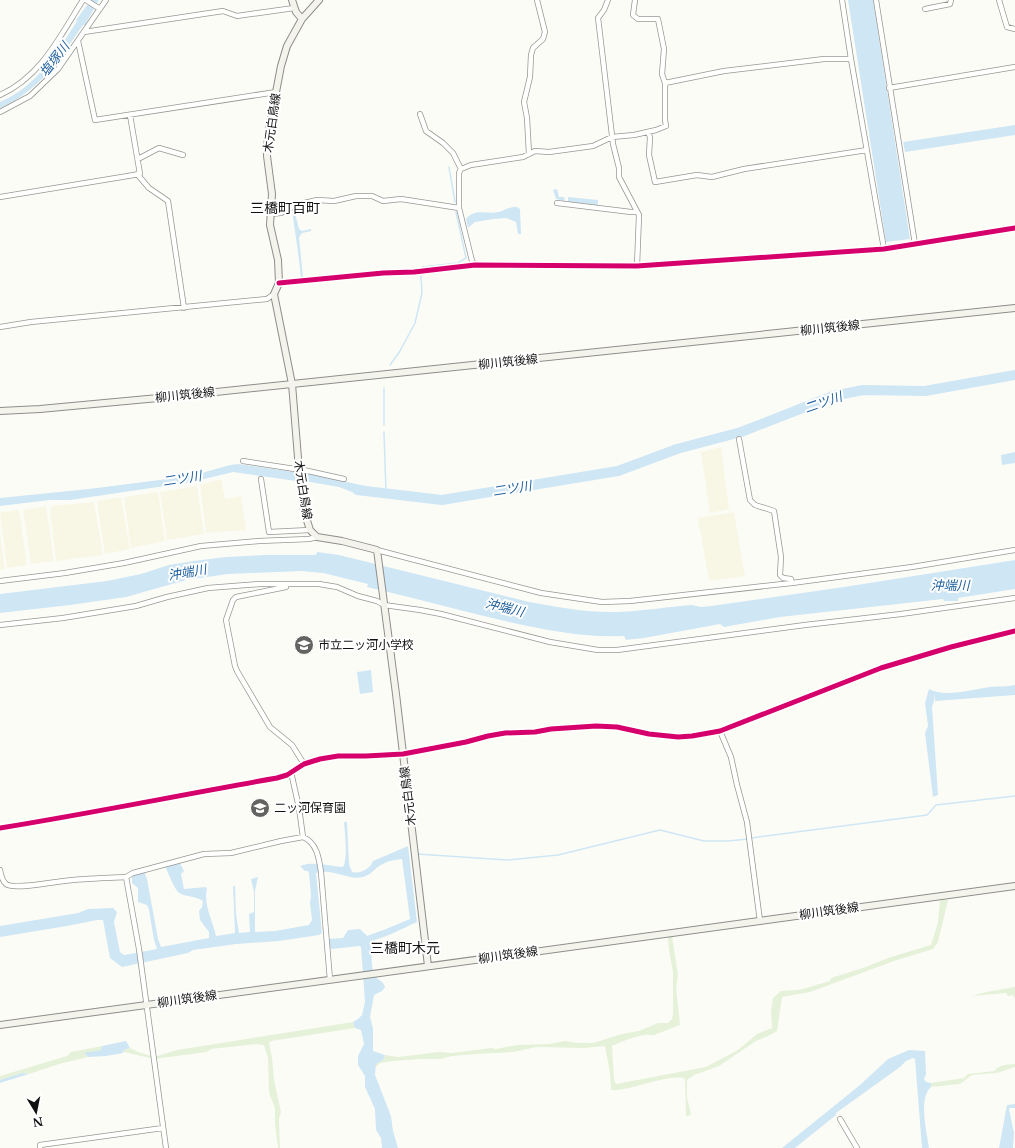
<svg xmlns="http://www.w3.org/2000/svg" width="1015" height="1148" font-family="'Libre Baskerville','Noto Sans JP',serif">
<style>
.farmland{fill:#f8f7e5}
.green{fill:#e5f1d8}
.water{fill:#cfe6f4}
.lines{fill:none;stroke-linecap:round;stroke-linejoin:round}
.stream{stroke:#cfe6f4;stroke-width:1.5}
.river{stroke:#cfe6f4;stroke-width:10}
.street-casing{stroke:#979795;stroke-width:6}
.secondary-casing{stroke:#8d8d8b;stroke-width:8}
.street{stroke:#fffffe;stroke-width:4.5}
.secondary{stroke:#f5f4ec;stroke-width:6}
.cycleway-casing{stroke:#fff;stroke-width:8}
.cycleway{stroke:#d6006c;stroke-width:5}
.labels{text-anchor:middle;stroke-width:4;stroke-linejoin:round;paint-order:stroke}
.street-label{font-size:12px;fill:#111;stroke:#fff}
.poi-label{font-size:12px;fill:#111;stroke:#fff;text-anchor:start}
.water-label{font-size:13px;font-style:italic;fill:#1f609d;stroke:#fff}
.quarter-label{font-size:14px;fill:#111;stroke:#fff}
</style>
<rect width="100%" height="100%" fill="#fcfcf7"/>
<path class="farmland" d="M721 447 729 509 710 513 701 452Z
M221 479 225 499 241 496 246 530 206 533 200 485Z
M197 486 204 534 167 540 160 492Z
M158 492 165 541 131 548 124 497Z
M121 497 130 549 105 554 97 501Z
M94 502 103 555 56 561 50 509H52L51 506Z
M46 506 54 561 31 564 23 510Z
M19 510 27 565 7 568 0 513 2 512Z
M734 512 745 576 709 581 698 518Z
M0 534 5 569 0 570Z"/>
<path class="green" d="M940 900H948L938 942 933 949 894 961 810 992 782 997 777 1031 768 1036 756 1041 719 1066 694 1075 687 1080V1097L691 1114 687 1117 686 1115 685 1079C671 1072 629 1092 611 1090L610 1073 605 1046 584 1048 536 1047 514 1052 476 1054 452 1056 441 1059H420L393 1061 380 1063 376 1067V1064L383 1060 385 1055 399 1057 438 1052 452 1053 491 1048 496 1049 517 1045 550 1044 565 1041 577 1043H593L622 1034 639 1031 658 1023H668L672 1019 673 1014V972L669 950 668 937 672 936 678 975 676 987 680 1025 654 1035C650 1036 648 1034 644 1035 633 1037 622 1041 612 1046L614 1080 616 1084 706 1067 738 1050 757 1034 772 1028 771 1011 773 998 781 991 799 990 830 981 831 978 863 968 891 957 931 945 938 922Z
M1015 987V998L1013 995 1008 996 1006 993 972 996 986 992Z
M353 1022 355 1028 271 1041 269 1043 272 1058 274 1080 281 1112 279 1119 280 1148H278L275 1124V1108L269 1093 268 1058 264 1045 256 1044 211 1049 207 1052 154 1059 124 1052V1050L130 1048 138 1052 154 1057 177 1050Z
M102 1046V1050L84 1054 88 1057 59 1064 29 1074 22 1073 0 1080V1076L67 1056 71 1052Z
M1015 1064V1067L997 1073 972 1075 960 1084 931 1087V1083L964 1078 968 1074 994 1071C1000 1064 1007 1065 1015 1064Z"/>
<path class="water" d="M91 0H99L85 25H83C58 60 41 90 0 108V102C37 86 56 54 77 21L76 20Z
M848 0H873L910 239 886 242Z
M1015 125V135L905 152 903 142Z
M557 189 559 197H564L565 201 556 199 553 190Z
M568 197 598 200V205L568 202Z
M517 207 520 209 521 234H518L516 222 506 218 493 219 475 222 468 228 466 219C476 207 490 216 502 211 508 208 511 207 517 207Z
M294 209 299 229 302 231 311 229V231L302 233 299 237 303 277 301 278C299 255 295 233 292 210Z
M1015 452V463L1002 465 1001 455Z
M238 464 294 472 296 481 233 472 192 482 70 500H50L0 506V498L89 489 191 476 230 465Z
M302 472 370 487 369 495 352 492 339 487 304 481Z
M317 552 339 555 529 602C558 607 588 613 618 612 643 611 667 607 692 605L701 607 711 606 844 587 1015 560V589L958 598V601H944L943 599 780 617 724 627 720 624 644 638 626 640 624 636C585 638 546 630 509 622 462 611 414 598 367 587L368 584 323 573 302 571 228 574 186 580 126 597 70 605 0 613V594L107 581 141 574 169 565 194 561 226 557 265 555H316Z
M371 670 373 692 360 694 357 672Z
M1015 685V695L935 701 934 693V701L932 707 938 795 933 797 925 733 928 726 925 703 929 689C944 698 974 689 990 687 998 686 1007 687 1015 685Z
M344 822H347L349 864 352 872C361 874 370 869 373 861L408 846 417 922 389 935 372 941C372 952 370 965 375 976 378 981 383 980 385 987L382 991 374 995 370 1017 373 1028V1051L385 1055 383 1060 376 1064 375 1075 391 1116 393 1131 398 1148H382L381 1138 376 1130 375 1109 365 1087V1076L358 1065V1056L364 1044 361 1030 355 1028 353 1022 358 1019 362 1015 365 1002 361 947 359 946 332 949 328 946 327 939 343 938 348 930 360 929 367 936 386 929 410 919 402 859C394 860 387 861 381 865 374 869 371 875 363 877 348 881 334 868 316 873L322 933 319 935 279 941 236 944 193 950 188 953 122 967 110 958 103 920H97L67 926 0 937V926L78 913 88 909 113 908 117 912 114 922 120 952 124 955 157 949 154 940 149 910 147 905 138 902V888L132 883V876L144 871 147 879 158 939 161 947 209 938V932L200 920 199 911 202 907 203 901C196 896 188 897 181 894 175 892 168 872 165 866L180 863 184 871 181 874 184 889 206 887 207 889C203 904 213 921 216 936L235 933 233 886H235L236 914 239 933 250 932 249 914 254 912V892L251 879 258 877 255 891V932L275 931 309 925 312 920 310 903 311 896 309 873 308 871H305L300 866C313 861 329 866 343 867 348 858 345 834 344 822Z
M126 1041 130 1048 124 1050 123 1053 106 1056 88 1057 84 1053 101 1050 102 1046Z
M909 1050 925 1051 926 1074 924 1079 926 1082 931 1083V1087C918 1098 927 1133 929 1148H922L915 1059 913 1058 906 1061 900 1067 836 1113V1115L795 1148H782L860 1085 888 1059Z
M22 1073 29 1074 0 1083V1080Z
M1015 1104V1108H1010L1009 1109 1014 1133 1013 1148H999L1007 1105Z"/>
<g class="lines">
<path class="stream" d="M449 167 455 202
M422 267 458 263 466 258 456 212
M390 365 400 351 415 323 422 293 421 276
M384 388V425
M384 432 386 493
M751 838 927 815 936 805 1015 796
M417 854 507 860 558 855 660 830 704 841H728L748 839"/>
<path class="river" d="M357 490 442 500 618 471 677 449 741 432 833 396 863 390 925 391 1015 375"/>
<g class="street-casing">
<path id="street" d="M86 0 100 9
M608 0 604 10 598 18 599 26 613 144 619 168V177L639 215 637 266
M842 0 851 59 884 249
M876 0 915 244
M999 0 1007 27 1015 29
M925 9 950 4 951 0
M84 32 223 11 237 16 294 8
M78 41 95 120 276 92
M665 83 724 71 824 59H851
M889 88 1015 67
M0 95C41 77 60 36 83 0
M0 112 30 96 58 69 106 0
M420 114 426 131 443 143 453 153 461 169
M648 132 650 137 649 155 655 182 697 175 712 177 744 169 867 150
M529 154 527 118 524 102 530 77 531 55 533 48 543 39 545 32 537 0
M138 159 159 148 183 155
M137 174 149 188 168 201 184 308
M0 197 140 174 130 115
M557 203 631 212H637
M271 214 281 213 296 205 317 200 334 201 356 196H372L383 201 401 199 459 208
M475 265 472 261 459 208V173L461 169 471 165 523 157 535 151 549 152 593 146 612 137 634 135 656 130 666 126 665 120V83L662 74 664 49 658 19H638L633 15 635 0
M279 283 383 273 414 272 475 265 637 266 884 249 1015 228
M0 327 31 322 267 299 274 294
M739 439 750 500 755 505 774 511 781 557 780 575 783 578 791 579 792 583
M243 461 295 469H299L344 479
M261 479 269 532 310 530
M377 550 541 593 602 602 630 601 792 583 912 567 1015 550
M0 581 65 573 124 563 201 546 259 541 309 539 317 537
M286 587 236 597 233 600 226 620 235 666 237 671 270 727 292 745 304 764
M0 625 63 618 136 606 167 597 208 588 260 584H319L337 587 358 596 377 601 384 605 420 610 441 614 550 642 598 650H617L805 625 901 614 1015 598
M720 731 731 757 737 785 747 822 760 921
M291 772 299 808 303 837
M0 828C93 813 185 794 277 778L287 775 304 764 320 759 338 756H366L403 754 466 742 488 736 505 733 535 732 551 729 596 726 617 727 649 734 678 737 692 736 720 731 881 668 951 647 1015 631
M0 870C1 875 2 881 6 884 14 890 53 882 64 881 85 878 106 878 126 877L133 873 204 854 231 853 281 841 303 837C317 843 319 858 321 872L330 980
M126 877 139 949 166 1148
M840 1119 857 1148
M40 1148V1145L163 1128"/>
</g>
<g class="secondary-casing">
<path id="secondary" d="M292 0 296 12 302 19
M319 0 302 19 287 46 281 66 268 134 267 156 272 194 270 225 278 260 279 283 274 294 292 384 299 470 304 511 310 530 317 537 342 541 377 550 396 694 428 966
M0 411 40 409 169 397 1015 308
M0 1025 1015 886"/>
</g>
<use href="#street" class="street"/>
<use href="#secondary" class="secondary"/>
<g class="cycleway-casing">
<path id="cycleway" d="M279 283 383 273 414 272 475 265 637 266 884 249 1015 228
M0 828C93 813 185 794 277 778L287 775 304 764 320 759 338 756H366L403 754 466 742 488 736 505 733 535 732 551 729 596 726 617 727 649 734 678 737 692 736 720 731 881 668 951 647 1015 631"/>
</g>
<use href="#cycleway" class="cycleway"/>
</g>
<defs>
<g id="school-disc" transform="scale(1)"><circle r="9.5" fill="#636362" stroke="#fff"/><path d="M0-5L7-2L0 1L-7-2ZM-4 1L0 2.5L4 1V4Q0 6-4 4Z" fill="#fff"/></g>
</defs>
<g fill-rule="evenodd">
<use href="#school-disc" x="304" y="645"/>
<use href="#school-disc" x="260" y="808"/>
</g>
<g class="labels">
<g class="street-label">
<text transform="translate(272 123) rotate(-82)" y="4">木元白鳥線</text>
<text transform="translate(830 328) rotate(-6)" y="4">柳川筑後線</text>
<text transform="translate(508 362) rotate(-6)" y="4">柳川筑後線</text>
<text transform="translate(185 395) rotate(-6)" y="4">柳川筑後線</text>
<text transform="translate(303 490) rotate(81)" y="4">木元白鳥線</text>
<text transform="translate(408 796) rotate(-97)" y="4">木元白鳥線</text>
<text transform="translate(829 911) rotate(-8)" y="4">柳川筑後線</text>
<text transform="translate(508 955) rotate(-8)" y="4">柳川筑後線</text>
<text transform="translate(187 999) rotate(-8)" y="4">柳川筑後線</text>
</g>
<g class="poi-label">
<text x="318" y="649">市立二ッ河小学校</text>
<text x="274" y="812">二ッ河保育園</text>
</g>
<g class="water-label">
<text transform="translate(54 59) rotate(-52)" y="5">塩塚川</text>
<text transform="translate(823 402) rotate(-19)" y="5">二ツ川</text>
<text transform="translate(182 478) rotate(-9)" y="5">二ツ川</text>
<text transform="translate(512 488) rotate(-9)" y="5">二ツ川</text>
<text transform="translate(187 572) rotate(-10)" y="5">沖端川</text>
<text x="950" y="590">沖端川</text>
<text transform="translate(505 607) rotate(14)" y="5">沖端川</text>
</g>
<g class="quarter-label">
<text x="285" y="213">三橋町百町</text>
<text x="405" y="953">三橋町木元</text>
</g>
</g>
<g transform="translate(36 1112) rotate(170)" stroke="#ffffff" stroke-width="3" paint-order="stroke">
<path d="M0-3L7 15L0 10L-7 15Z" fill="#111111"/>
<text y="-6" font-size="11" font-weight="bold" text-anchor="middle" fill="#111111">N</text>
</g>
</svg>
